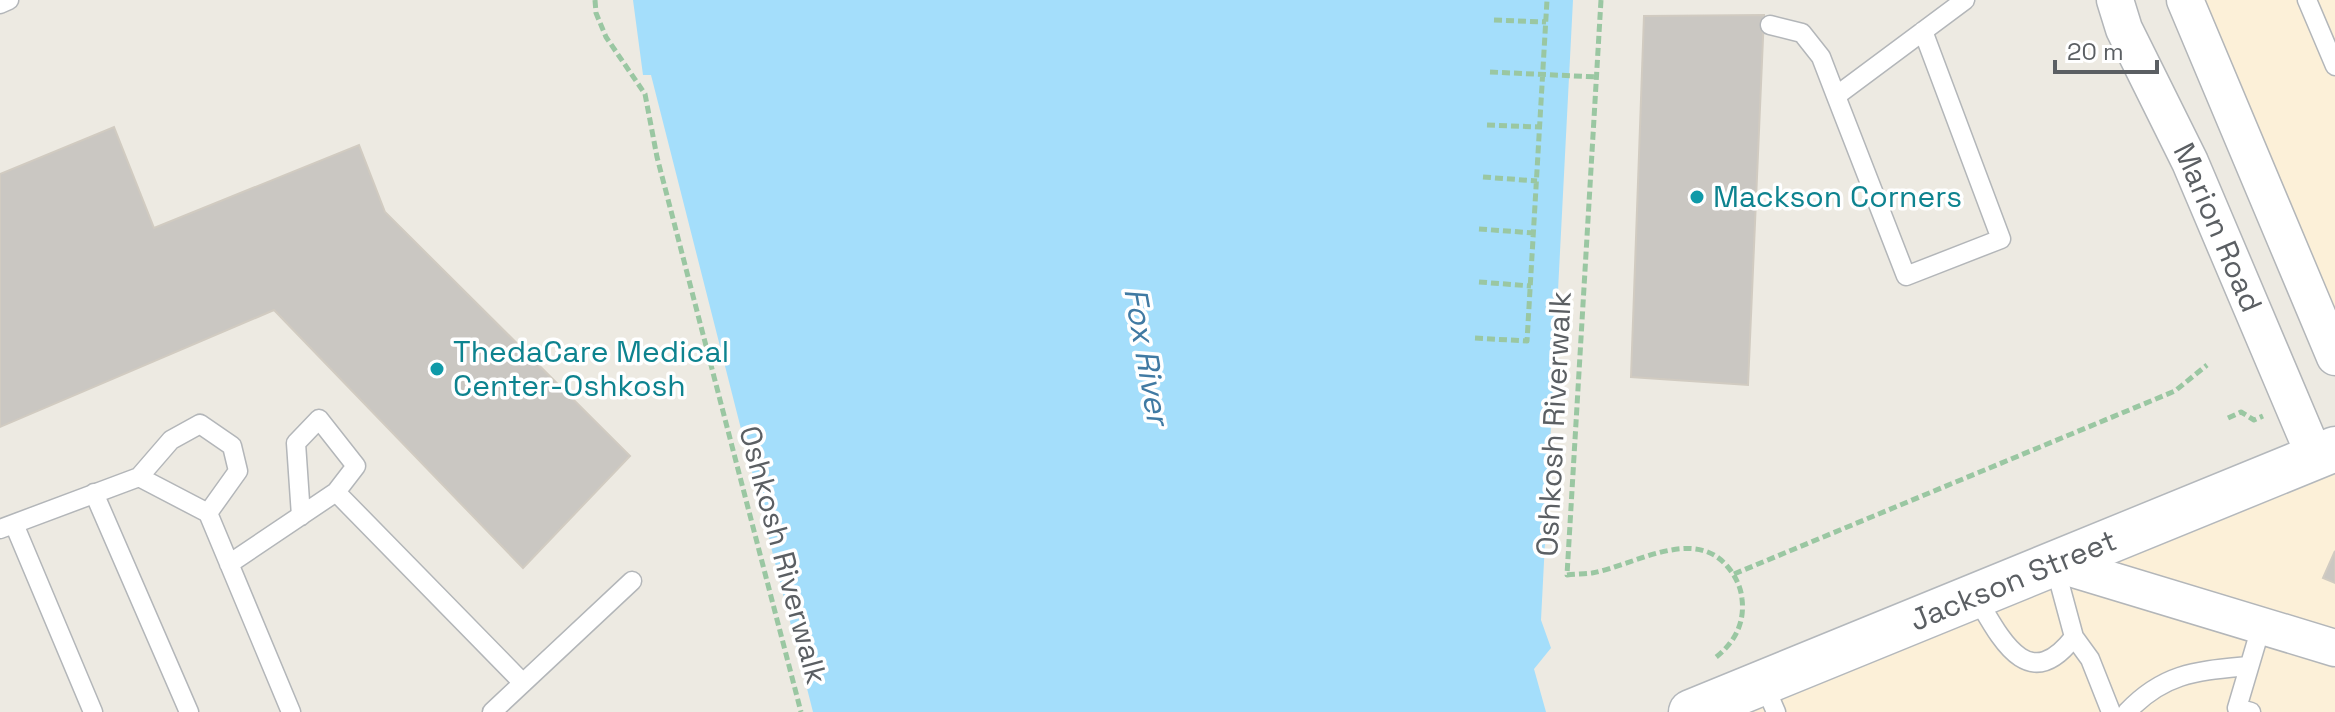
<svg xmlns="http://www.w3.org/2000/svg" width="2335" height="712" font-family="'Space Grotesk',sans-serif">
<style>
.commercial{fill:#fcf0d8}
.water{fill:#a4defb}
.building{fill:#cac7c2;stroke:#d1cbc1;stroke-width:2}
.lines{fill:none;stroke-linecap:round;stroke-linejoin:round}
.service-casing{stroke:#b3b6b9;stroke-width:21}
.minor-casing{stroke:#b3b6b9;stroke-width:39}
.secondary-casing{stroke:#b4b8bc;stroke-width:47}
.path{stroke:#9ac7a2;stroke-width:5;stroke-dasharray:8 4;stroke-linecap:butt}
.service{stroke:#fff;stroke-width:18}
.minor{stroke:#fff;stroke-width:36}
.secondary{stroke:#fff;stroke-width:44}
.culture-dot{fill:#0f9aa8;stroke:#fff;stroke-width:3}
.labels{text-anchor:middle;stroke-width:7;stroke-linejoin:round;paint-order:stroke}
.culture-label{font-size:30px;fill:#0d838f;stroke:#fff;text-anchor:start}
.street-label{font-size:30px;fill:#5b5f63;stroke:#fff}
.water-label{font-size:32px;font-style:italic;fill:#407aa3;stroke:#fff}
</style>
<rect width="100%" height="100%" fill="#edeae2"/>
<path class="commercial" d="M2185 0H2335V357Z
M2335 449V712H1691Z"/>
<path class="water" d="M633 0H1573L1541 620 1551 648 1534 669 1546 712H813L651 75H643Z"/>
<path class="building" d="M1764 15 1748 385 1631 377 1644 16Z
M114 127 154 228 359 145 385 212 630 456 523 568 274 310 0 427V174Z
M2335 551V583L2323 578Z"/>
<g class="lines">
<g class="service-casing">
<path id="service" d="M2307 0 2335 66
M0 4 9 0
M1770 25 1802 33 1821 57 1836 96
M1923 31 2001 239 1906 276 1836 96 1965 0
M139 477 171 440 200 424 232 446 238 471 208 513
M94 493 189 712
M301 516 296 443 319 419 356 466 336 492
M14 524 93 712
M0 529 139 477 208 513 291 712
M229 564 336 492 523 683
M1975 595C1999 635 2027 698 2074 637L2054 563
M2074 637 2090 659 2111 712
M1763 682 1776 712
M492 712 632 581
M2127 712C2165 672 2198 671 2249 666
M2251 712 2237 708 2261 627"/>
</g>
<g class="minor-casing">
<g id="minor">
<path id="s1" d="M2115 0 2124 29 2190 162 2315 457"/>
<path d="M2185 0 2335 357"/>
<path d="M2054 563 2335 648"/>
</g>
</g>
<g class="secondary-casing">
<g id="secondary">
<path id="s2" d="M1691 712 2335 449"/>
</g>
</g>
<path class="path" d="M595 0 596 13 606 37 645 94 657 157 801 712
M1601 0 1567 575C1575 574 1584 574 1592 573 1633 566 1693 526 1727 566 1735 575 1741 587 1742 599 1745 624 1734 643 1715 658
M1494 20 1546 22
M1490 72 1597 77
M1487 125 1540 127
M1483 177 1537 181
M1479 229 1534 233
M1479 282 1531 286
M1475 338 1527 341 1547 0
M2228 418 2241 412 2254 420 2263 416
M1734 574 2175 391 2207 365"/>
<use href="#service" class="service"/>
<use href="#minor" class="minor"/>
<use href="#secondary" class="secondary"/>
</g>
<g class="culture-dot">
<circle cx="1697" cy="197" r="8"/>
<circle cx="437" cy="369" r="8"/>
</g>
<g class="labels">
<g class="culture-label">
<text x="1713" y="207">Mackson Corners</text>
<text x="453" y="362">ThedaCare Medical<tspan x="453" dy="34">Center-Oshkosh</tspan></text>
</g>
<g class="street-label">
<text dy="10" stroke="none"><textPath href="#s1" startOffset="250">Marion Road</textPath></text>
<text transform="translate(1554 424) rotate(-87)" y="10">Oshkosh Riverwalk</text>
<text transform="translate(783 555) rotate(75)" y="10">Oshkosh Riverwalk</text>
<text dy="10" stroke="none"><textPath href="#s2" startOffset="348">Jackson Street</textPath></text>
</g>
<g class="water-label">
<text transform="translate(1147 356) rotate(80)" y="11">Fox River</text>
</g>
</g>
<path d="M2055 60v12h102v-12" fill="none" stroke="#5b5f63" stroke-width="4"/>
<text x="2067" y="60" font-size="24" fill="#5b5f63" stroke="#ffffff" stroke-width="6" paint-order="stroke">20 m</text>
</svg>
